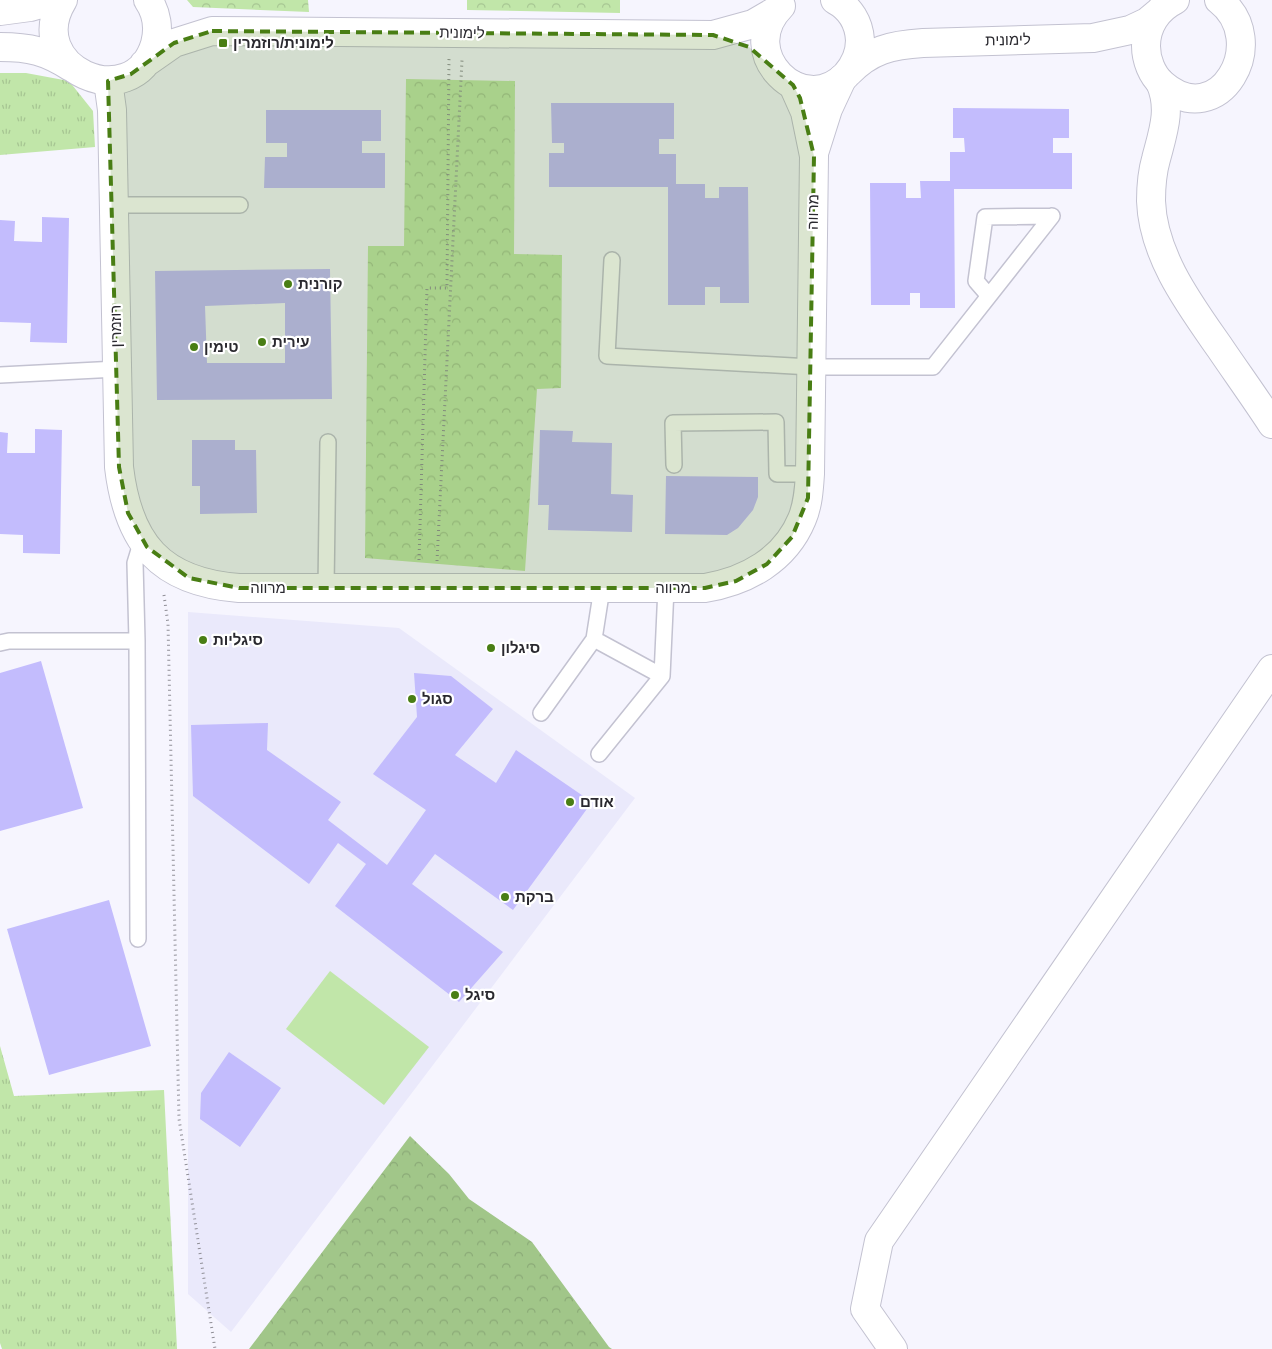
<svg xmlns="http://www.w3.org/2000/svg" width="1272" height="1349" font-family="Arial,'Noto Sans Hebrew',sans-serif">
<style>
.built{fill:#eae9fb}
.grass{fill:url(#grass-tufts)}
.forest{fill:url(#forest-crowns)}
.park{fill:url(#park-crowns)}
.garden{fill:#c1e6a9}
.building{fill:#c3bcfd;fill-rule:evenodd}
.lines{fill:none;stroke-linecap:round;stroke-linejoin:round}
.lane-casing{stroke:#c3c2d1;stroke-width:18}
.street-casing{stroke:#c3c2d1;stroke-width:30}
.secondary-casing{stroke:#c3c2d1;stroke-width:30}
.path{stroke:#908f97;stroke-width:3;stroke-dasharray:1 4;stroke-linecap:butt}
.lane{stroke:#fff;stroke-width:15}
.street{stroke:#fff;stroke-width:28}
.secondary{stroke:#fff;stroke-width:28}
.marked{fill:#497e14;fill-opacity:0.2;stroke:#497e14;stroke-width:4;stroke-dasharray:10 6;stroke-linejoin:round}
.poi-dot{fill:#497e14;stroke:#fff;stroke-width:2}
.labels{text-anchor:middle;stroke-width:4.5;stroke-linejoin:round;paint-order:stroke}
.street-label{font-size:15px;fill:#2a292f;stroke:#fff}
.poi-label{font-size:15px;font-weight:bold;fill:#2a292f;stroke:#fff;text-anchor:start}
</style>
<defs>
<pattern id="grass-tufts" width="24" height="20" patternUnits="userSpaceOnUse" patternTransform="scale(1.25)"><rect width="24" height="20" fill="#c1e6a9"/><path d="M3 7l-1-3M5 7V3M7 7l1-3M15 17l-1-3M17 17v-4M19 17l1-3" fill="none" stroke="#a6c592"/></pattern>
<pattern id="forest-crowns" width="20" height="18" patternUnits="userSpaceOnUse" patternTransform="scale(1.25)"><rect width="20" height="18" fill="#a1c689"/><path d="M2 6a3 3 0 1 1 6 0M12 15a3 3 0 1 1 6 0" fill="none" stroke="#8baa77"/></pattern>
<pattern id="park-crowns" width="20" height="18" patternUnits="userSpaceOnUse" patternTransform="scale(1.25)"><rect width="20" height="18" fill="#c1e6a9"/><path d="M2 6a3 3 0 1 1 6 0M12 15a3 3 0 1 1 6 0" fill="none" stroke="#a6c592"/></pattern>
</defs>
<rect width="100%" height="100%" fill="#f6f5fe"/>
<path class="built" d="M188 612 399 628 635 798 231 1332 188 1294Z"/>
<path class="grass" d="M0 73H26L69 81 93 111 95 147 0 155Z
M0 1046 14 1096 164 1090 177 1349H2L0 1343Z"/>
<path class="forest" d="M410 1136 449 1174 469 1199 532 1242 609 1347 612 1349H249Z"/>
<path class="park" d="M187 0H308L309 12 193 7Z
M467 0H620V13L467 10Z
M406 79 515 81 514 254 562 255 561 388 537 389 525 571 365 558 368 246H404Z"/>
<path class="garden" d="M330 971 429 1047 384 1105 286 1029Z"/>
<path class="building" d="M551 103H674V139H659V154H676V184H705V198H719V187H748L749 303H720V287H705V305H668V187H549V153H564V143H552Z
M953 108 1069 109V138H1053V153H1072V189H954L955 308H920V293H910V305H871L870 183H906V198H921L920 181H950V152H965L964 138H953Z
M266 110H381V141H362V153H385V188H264L265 157H287V143H266Z
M42 217 69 218 67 343 30 342 31 323 0 322V220L15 221 14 241 42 242Z
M330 269 332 399 157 400 155 271ZM285 303V363H207L205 306Z
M35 429 62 430 60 554 23 553V535L0 534V432L8 433 7 453H35Z
M540 430 573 431 572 442 612 443 611 494 633 495 632 532 548 530 549 505H538Z
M192 440H235V450H256L257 513 200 514V486H192Z
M666 476 758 477V497L753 510 738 528 727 535 665 534Z
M41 661 83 808 0 831V673Z
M414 673 451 676 493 709 455 755 496 783 516 750 592 802 513 910 435 854 412 884 503 952 459 1002 335 906 366 864 338 843 309 884 193 796 191 725 268 723 267 750 341 802 328 820 387 865 426 810 373 774 417 717Z
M109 900 151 1046 49 1075 7 929Z
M229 1052 281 1088 240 1147 200 1119 201 1093Z"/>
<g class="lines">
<g class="lane-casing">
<path id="lane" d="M114 205H240
M612 260 607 356 811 367H933L1052 216
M989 296 976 281 985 217 1052 216
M0 375 117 369
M674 465 673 423 776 422 777 474H810
M326 588 328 442
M594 639 662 676
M0 643 9 641H137
M541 713 594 639 602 588
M599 754 662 676 666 588
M138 939 137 641 135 563 142 540"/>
</g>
<g class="street-casing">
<path id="street" d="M108 81 112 110 119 467C128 543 160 582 239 588H705C747 581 785 560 802 519 808 505 809 489 810 474L814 156 805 112 793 85
M1160 82C1172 109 1163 132 1156 159 1152 173 1151 188 1151 201 1153 256 1190 305 1220 348 1237 373 1255 398 1272 424
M815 150 828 109 842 79
M893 1349 865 1309 879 1241 1272 669"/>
</g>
<g class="secondary-casing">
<path id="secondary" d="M63 0C21 68 133 117 155 44 159 29 157 13 148 0
M1175 0C1157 9 1146 26 1146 46 1146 60 1152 75 1162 84 1219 134 1272 41 1219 0
M781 6C734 53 803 120 846 75 855 65 860 53 860 40 859 23 850 8 835 0
M0 11 30 7 54 0
M0 47C30 47 46 51 71 67
M144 64 174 43 212 31 713 35 753 24 777 10
M848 73C870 50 891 45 923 43L1093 38 1130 30 1147 22 1159 12"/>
</g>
<path class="path" d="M419 560 427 288H447L449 59
M437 561 462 60
M164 595 168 624 179 1119 215 1349"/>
<use href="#lane" class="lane"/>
<use href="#street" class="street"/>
<use href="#secondary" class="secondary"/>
</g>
<path class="marked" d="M212 31 713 35 749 47 793 85 800 98 814 156 808 498 792 537 767 564 736 581 705 588H239L189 578 147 547 128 513 119 467 108 81 131 74 174 43Z"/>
<g class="poi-dot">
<rect x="218" y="38" width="10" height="10" rx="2.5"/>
<circle cx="288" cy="284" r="5"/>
<circle cx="262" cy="342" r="5"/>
<circle cx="194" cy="347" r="5"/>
<circle cx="203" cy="640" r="5"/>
<circle cx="491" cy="648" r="5"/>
<circle cx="412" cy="699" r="5"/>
<circle cx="570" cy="802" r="5"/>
<circle cx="505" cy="897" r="5"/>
<circle cx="455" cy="995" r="5"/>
</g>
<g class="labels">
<g class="street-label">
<text transform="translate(462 33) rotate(1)" y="5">לימונית</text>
<text transform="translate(1008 40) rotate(-1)" y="5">לימונית</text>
<text transform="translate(813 212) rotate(-89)" y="5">מרווה</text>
<text transform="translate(116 326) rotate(-91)" y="5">רוזמרין</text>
<text x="268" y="593">מרווה</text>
<text x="673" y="593">מרווה</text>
</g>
<g class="poi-label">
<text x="233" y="48">לימונית/רוזמרין</text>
<text x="298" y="289">קורנית</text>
<text x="272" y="347">עירית</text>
<text x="204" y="352">טימין</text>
<text x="213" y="645">סיגליות</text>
<text x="501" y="653">סיגלון</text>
<text x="422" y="704">סגול</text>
<text x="580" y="807">אודם</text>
<text x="515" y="902">ברקת</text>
<text x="465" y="1000">סיגל</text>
</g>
</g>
</svg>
